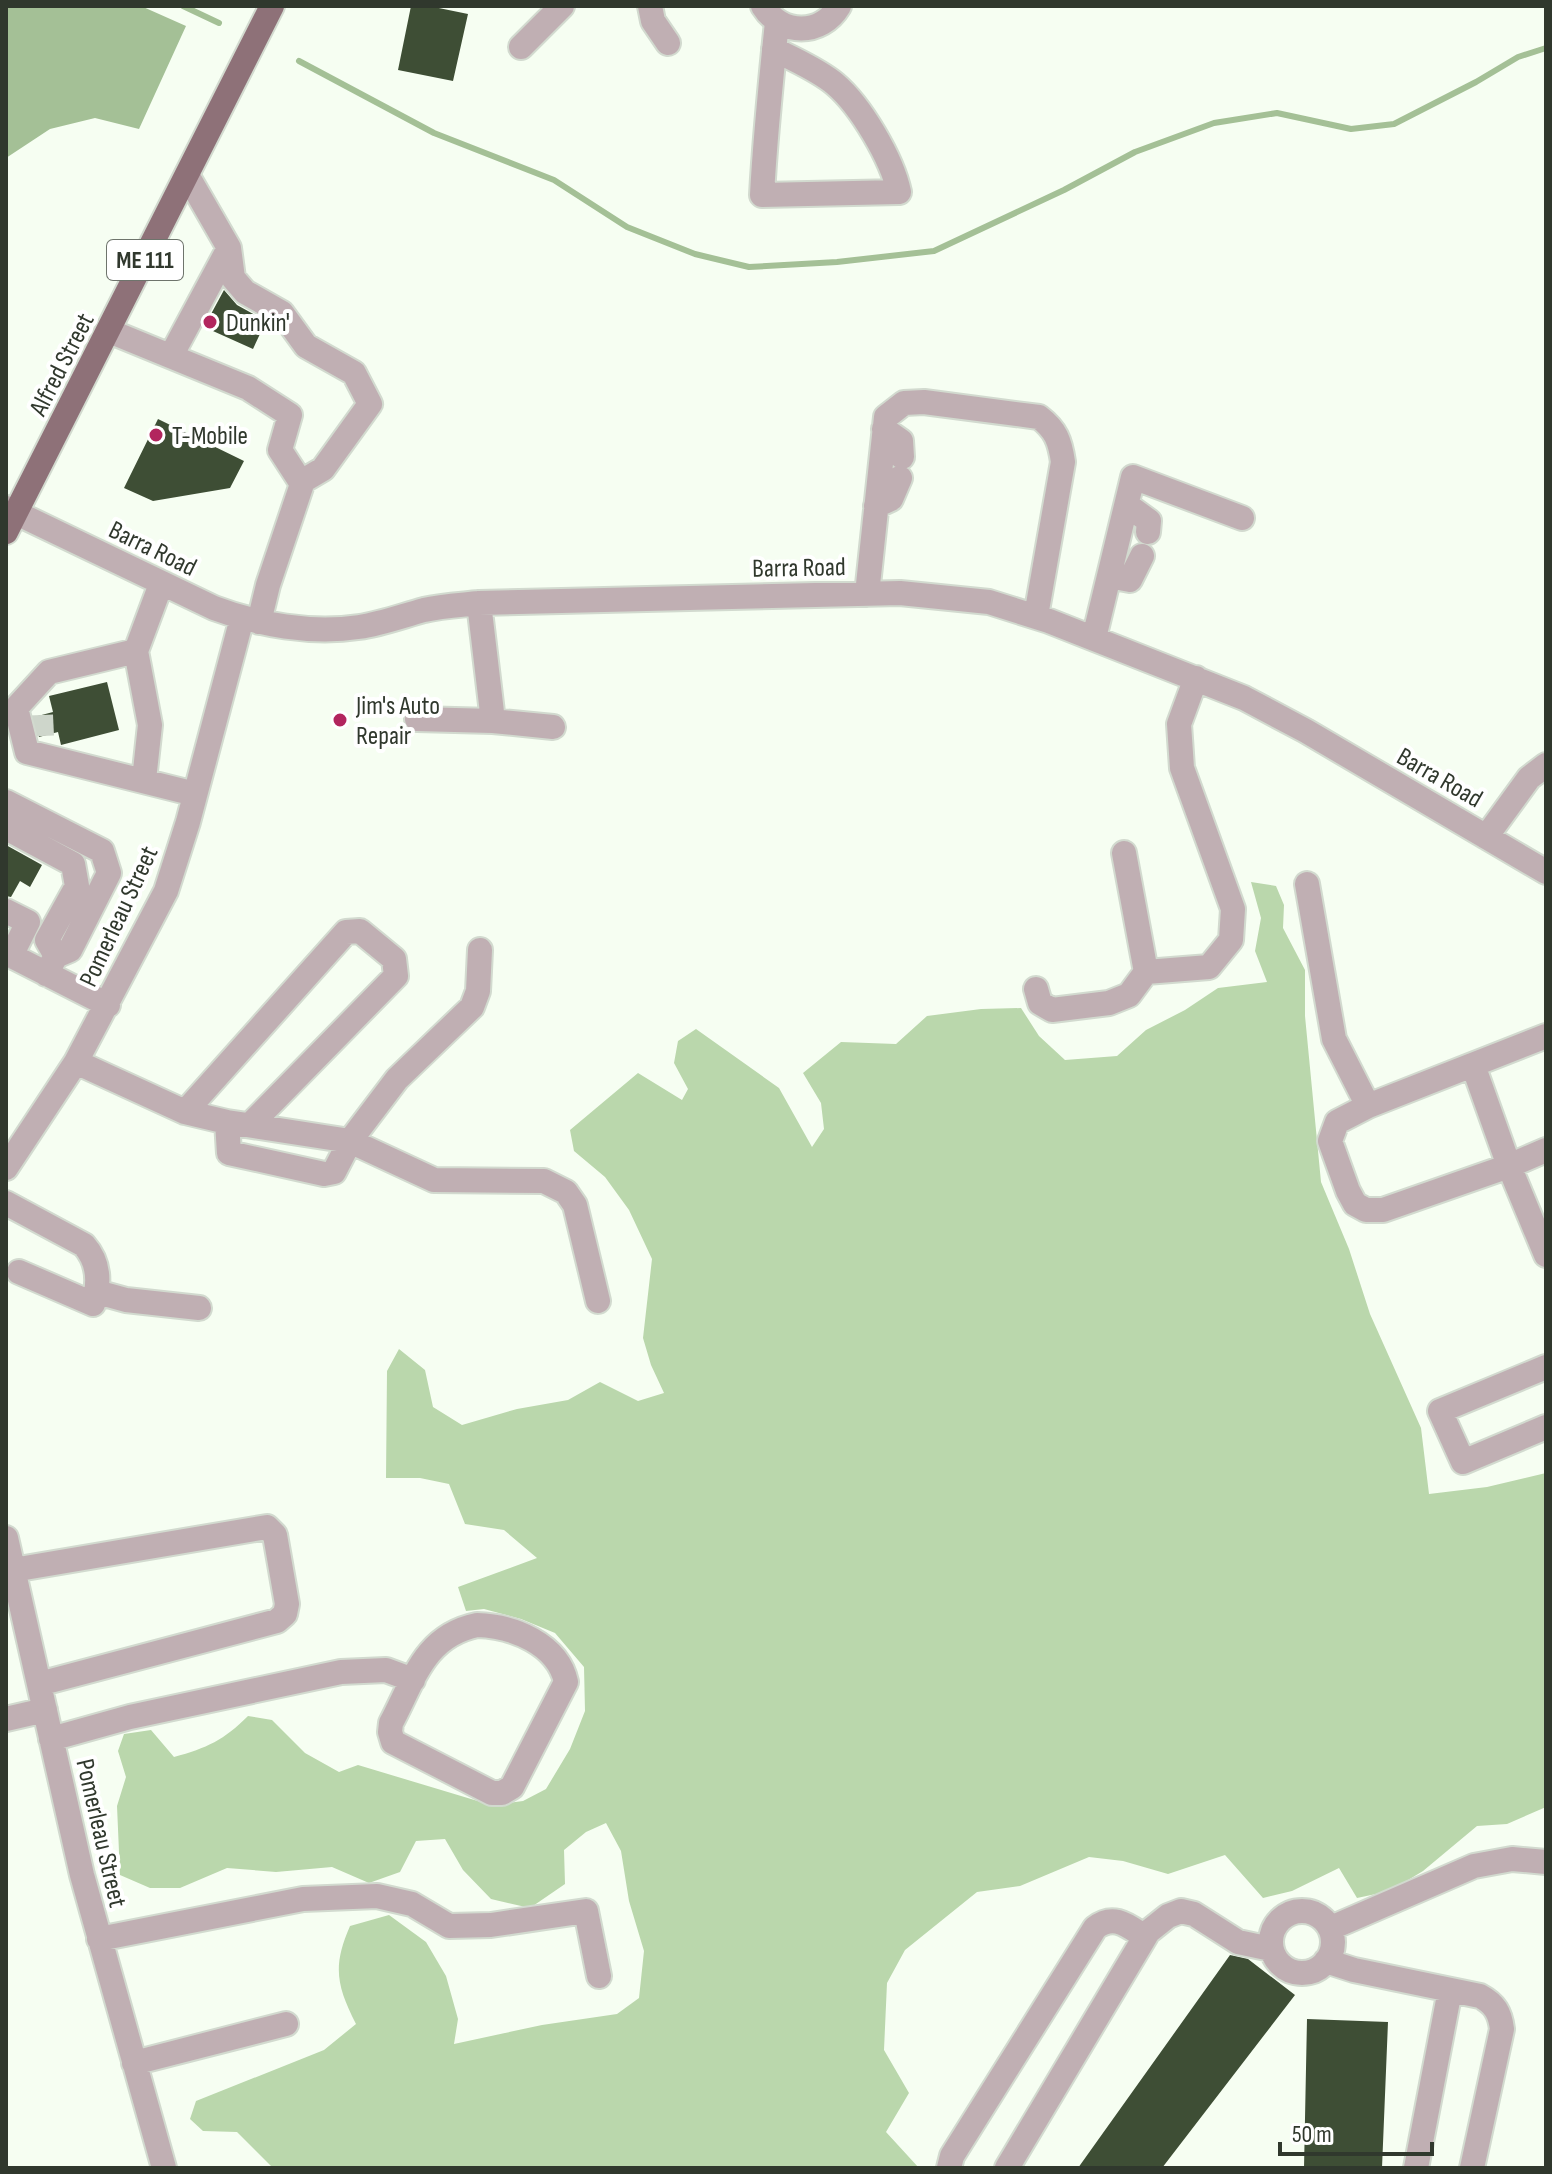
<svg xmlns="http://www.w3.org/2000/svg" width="1552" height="2174" font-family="'Sofia Sans Condensed',sans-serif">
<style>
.forest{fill:#bad7ac}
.water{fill:#a4c096}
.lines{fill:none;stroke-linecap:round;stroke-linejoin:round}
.stream{stroke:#a4c096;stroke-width:6}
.building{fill:#3e4e35}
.minor-tunnel{stroke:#ced6cb;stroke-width:24;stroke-dasharray:24 12;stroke-linecap:butt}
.minor-casing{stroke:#d2dacf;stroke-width:28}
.major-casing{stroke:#d2dacf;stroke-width:28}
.minor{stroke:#c0afb3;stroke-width:24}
.major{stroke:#8e7178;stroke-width:24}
.poi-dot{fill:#b2255e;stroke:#fff;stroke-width:3}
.labels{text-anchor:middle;stroke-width:8;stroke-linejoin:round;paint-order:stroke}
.shield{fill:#fff;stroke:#6e746c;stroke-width:2}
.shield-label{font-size:24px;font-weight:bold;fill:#30382d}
.poi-label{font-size:26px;fill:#30382d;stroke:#fff;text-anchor:start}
.street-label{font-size:26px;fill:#30382d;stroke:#fff}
</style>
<rect width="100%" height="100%" fill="#f6fef2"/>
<path class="forest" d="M1251 882 1276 886 1284 905 1283 928 1305 970V1016L1321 1182 1349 1249 1370 1314 1421 1428 1429 1494 1487 1487 1546 1473V1807L1507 1824 1477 1826 1423 1871 1390 1891 1357 1898 1339 1868 1292 1891 1263 1898 1225 1855 1168 1874 1123 1861 1089 1857 1020 1886 977 1892 905 1950 887 1983 884 2050 909 2093 886 2132 919 2168H273L237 2132 203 2131 190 2119 196 2101 324 2050 356 2024C337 1986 332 1967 350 1926L389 1915 426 1942 446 1976 458 2019 454 2044 542 2025 617 2014 639 1998 644 1951 629 1901 621 1851 606 1823 586 1832 564 1850 565 1884 530 1908 491 1899 463 1870 445 1839 416 1841 400 1872 369 1883 332 1867 276 1872 227 1868 180 1888H150L120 1875 117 1806 126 1777 118 1751 124 1734 151 1730 174 1757C207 1748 224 1740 248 1716L272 1720 305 1753 339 1772 358 1765 491 1805 523 1801 546 1789 570 1749 585 1711 584 1667 555 1633 521 1619 484 1609 466 1611 458 1587 537 1558 504 1530 465 1524 449 1484 420 1478H386L387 1371 399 1349 425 1370 433 1407 462 1425 517 1409 568 1400 600 1382 638 1401 664 1393 651 1365 643 1338 652 1259 629 1210 605 1177 574 1151 570 1130 638 1073 682 1100 688 1089 674 1063 678 1041 696 1029 779 1088 812 1147 824 1129 821 1103 803 1073 841 1042 896 1044 927 1016 981 1009 1021 1008 1039 1036 1065 1060 1117 1056 1146 1030 1185 1010 1218 988 1267 982 1255 951 1261 918Z"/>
<path class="water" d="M6 6H141L186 26 139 129 95 118 50 129 6 158Z"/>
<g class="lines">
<path class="stream" d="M183 6 219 23
M299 61 434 133 554 180 627 227 695 254 749 267 837 262 934 251 1064 190 1135 152 1214 123 1277 113 1351 129 1394 124 1476 82 1518 57 1546 48"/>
</g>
<path class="building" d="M411 6H429L468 14 453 81 398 70Z
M224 290 237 305 266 321 253 349 204 327Z
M158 419 244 461 230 488 153 501 124 488Z
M107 682 119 730 61 745 58 732 39 737 34 717 53 712 49 696Z
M6 845 42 865 30 887 20 881 11 897 6 896Z
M1230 1955 1248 1959 1295 1995 1162 2168H1078Z
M1307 2019 1388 2022 1382 2168H1304Z"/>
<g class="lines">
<path class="minor-tunnel" d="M41 715 42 736"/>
<g class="minor-casing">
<path id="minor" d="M650 6 653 21 668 43
M763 6C782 36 821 36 839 6
M521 47 562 6
M774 49C794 60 817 69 835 84 861 106 892 159 899 192L762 195C765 137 771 80 777 22
M187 175 229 248 233 278 245 292 282 313 306 346 354 373 370 404 323 469 301 482
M109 331 248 388 290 415 280 450 302 484 268 585 259 622
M171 356 229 248
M884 429 901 441 902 457
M1127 505 1149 521 1148 532
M876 506 891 499 900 478
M6 508 214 608C259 625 311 634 359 627 381 624 402 616 424 610 442 606 461 605 479 603L900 593 989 602 1049 621 1244 698 1306 731 1546 872
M1109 576 1130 580 1142 556
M867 594 886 417 904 403 924 402 1039 417C1056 430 1060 441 1063 462L1036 616
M1094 638 1133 477 1242 518
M136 651 49 672 16 708 27 752 195 794
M417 719 493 721 479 603
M493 721 553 727
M144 780 150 725 136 651 161 584
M6 802 102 851 109 873 70 950 56 956 46 974
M6 828 73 864 77 886 47 940 56 956
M1486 837 1529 778 1546 765
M1124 853 1146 972
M1307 884 1334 1039 1368 1106
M6 911 28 922 11 956
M6 953 108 1005
M1036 989 1040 1003 1052 1010 1109 1003 1129 995 1146 972 1209 967 1231 940 1233 909 1182 768 1179 724 1196 678
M1546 1036 1368 1106 1337 1122 1330 1141 1348 1191 1355 1204 1366 1210H1383L1509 1166 1546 1255
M76 1062 185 1112 227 1122 350 1141 434 1180 544 1181 566 1192 575 1205 598 1301
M1473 1065 1509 1166 1546 1150
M185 1112 346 932 360 931 394 959 396 976 251 1124
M227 1122 229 1153 324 1174 334 1172 350 1141 397 1079 472 1007 478 991 480 950
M6 1168 76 1062 166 891 188 822 242 618
M6 1203 84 1245C99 1262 100 1283 93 1304L19 1272
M97 1292 126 1300 199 1308
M1546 1367 1440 1411 1463 1462 1546 1427
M6 1538 82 1875 164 2168
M13 1570 267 1527 275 1535 287 1604 285 1614 277 1621 39 1684
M477 1625C513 1626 558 1644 566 1682L512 1787 502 1793H492L393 1742 390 1732 391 1723C414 1680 424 1636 477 1625Z
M6 1719 45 1710
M51 1739 130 1717 341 1672 386 1670 413 1680
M1271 1942a31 31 0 1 1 62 0a31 31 0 1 1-62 0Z
M1331 1928 1474 1866 1512 1859 1546 1862
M99 1939 303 1899 377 1896 412 1904 449 1926 491 1925 586 1911 599 1976
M1326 1961 1354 1970 1480 1996C1495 2004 1500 2013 1502 2029L1472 2168
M134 2063 286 2024
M949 2168 952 2156 1095 1928C1114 1913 1128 1926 1145 1937
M1007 2168 1148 1932 1168 1916 1181 1911 1194 1914 1238 1942 1271 1949
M1416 2168 1450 1990"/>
</g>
<g class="major-casing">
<path id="major" d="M6 532 272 6"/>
</g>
<use href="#minor" class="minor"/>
<use href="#major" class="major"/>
</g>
<g class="poi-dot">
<circle cx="210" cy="322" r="8"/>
<circle cx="156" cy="435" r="8"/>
<circle cx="340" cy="720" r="8"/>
</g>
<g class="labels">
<rect class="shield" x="107" y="240" width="76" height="40" rx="6"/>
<g class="shield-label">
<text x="145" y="268">ME 111</text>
</g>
<g class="poi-label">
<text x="226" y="331">Dunkin'</text>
<text x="172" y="444">T-Mobile</text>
<text x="356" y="714">Jim's Auto<tspan x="356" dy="30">Repair</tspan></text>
</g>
<g class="street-label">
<text transform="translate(61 364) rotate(-63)" y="9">Alfred Street</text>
<text transform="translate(153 548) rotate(26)" y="9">Barra Road</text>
<text transform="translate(799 567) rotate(-1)" y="9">Barra Road</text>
<text transform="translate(1440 777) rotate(30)" y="9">Barra Road</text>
<text transform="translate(118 916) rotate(-65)" y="9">Pomerleau Street</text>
<text transform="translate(102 1833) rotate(77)" y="9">Pomerleau Street</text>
</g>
</g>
<rect width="1552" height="2174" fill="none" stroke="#30382d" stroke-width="16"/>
<path d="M1280 2142v12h152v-12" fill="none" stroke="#30382d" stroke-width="4"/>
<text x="1292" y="2142" font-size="24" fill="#30382d" stroke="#ffffff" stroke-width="6" paint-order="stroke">50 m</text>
</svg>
